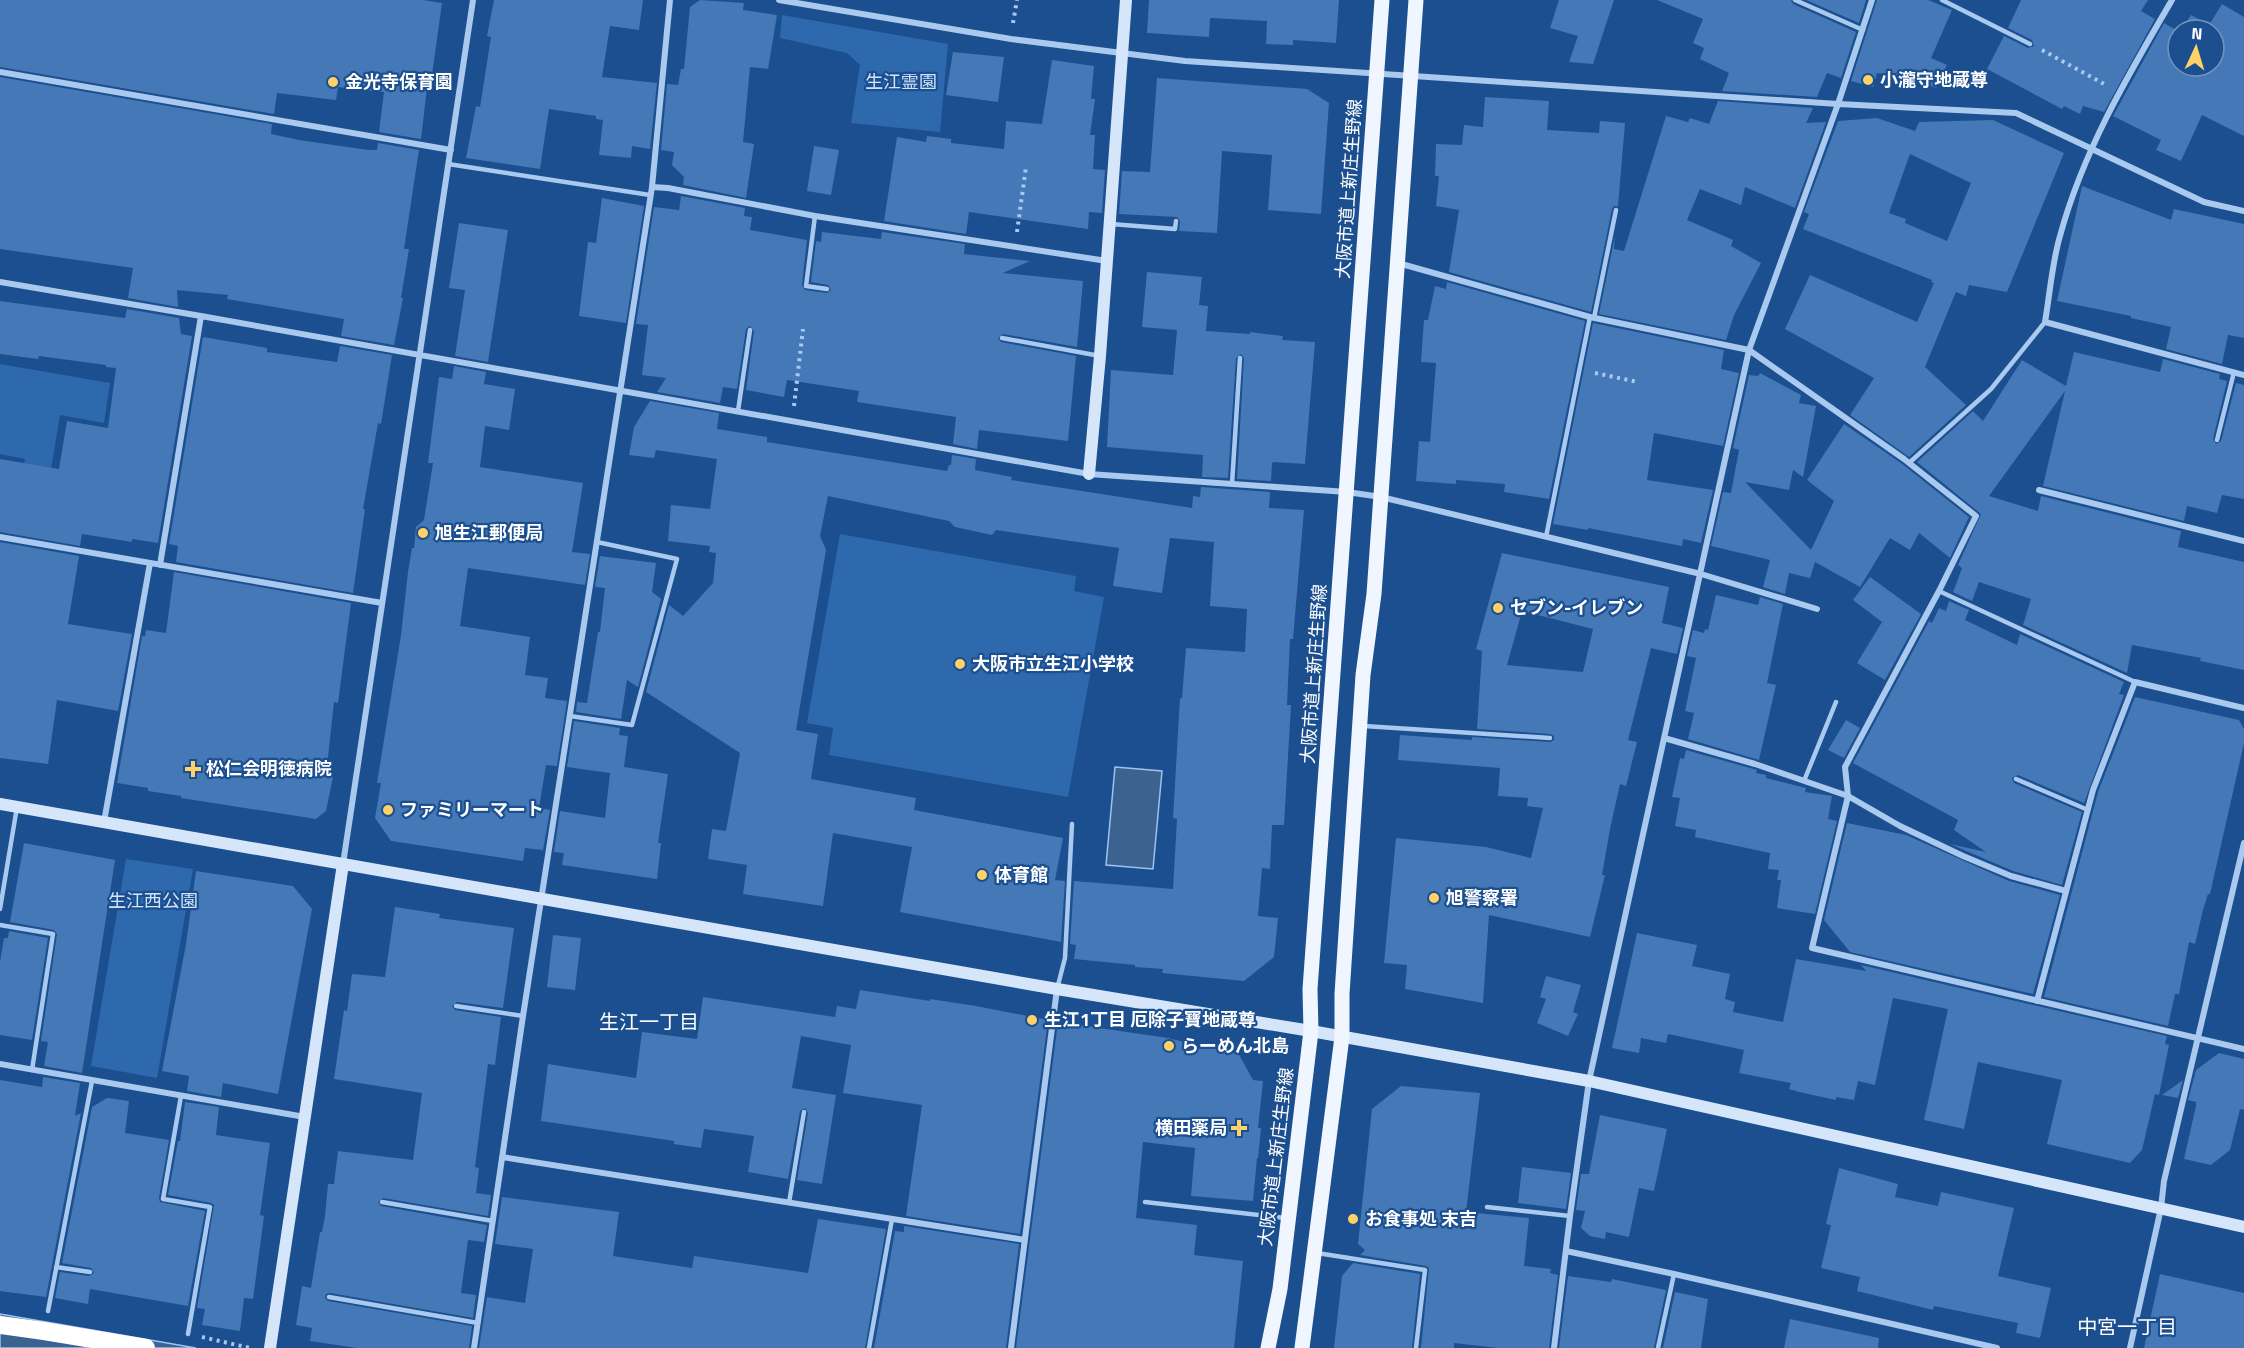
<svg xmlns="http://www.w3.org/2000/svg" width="2244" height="1348" font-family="'Titillium Web','Noto Sans JP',sans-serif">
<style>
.green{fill:#2e69ad}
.water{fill:#3c6290;stroke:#9cc4f0;stroke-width:1.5}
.building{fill:#4478b7;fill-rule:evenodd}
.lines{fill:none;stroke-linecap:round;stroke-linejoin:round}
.path{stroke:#a9c9ee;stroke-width:4;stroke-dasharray:3 4.5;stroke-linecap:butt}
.lane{stroke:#a9c9ee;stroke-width:4.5}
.street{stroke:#a9c9ee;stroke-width:6}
.secondary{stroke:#d6e6fa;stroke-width:12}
.primary{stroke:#f0f6ff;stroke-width:15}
.highway{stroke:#fff;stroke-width:18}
.poi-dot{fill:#ffd166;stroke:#1b4f8f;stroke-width:2}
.labels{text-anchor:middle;stroke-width:4.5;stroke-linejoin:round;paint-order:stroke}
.poi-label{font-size:18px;font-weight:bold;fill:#fff;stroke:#1b4f8f;text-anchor:start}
.park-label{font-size:18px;fill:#cfe3fa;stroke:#1b4f8f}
.street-label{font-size:18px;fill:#fff;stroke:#1b4f8f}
.neighbourhood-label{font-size:20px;fill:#fff;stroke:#1b4f8f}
</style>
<rect width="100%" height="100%" fill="#1b4f8f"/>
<path class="green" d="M782 15 948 44 940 132 851 123 860 65 847 53 780 38Z
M0 364 110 383 104 423 60 415 41 530 14 524 25 459 0 454Z
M840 534 1076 576 1074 591 1104 597 1068 797 829 755 833 728 807 723Z
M126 859 193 869 157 1078 91 1066Z"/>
<path class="water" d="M1115 767 1162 771 1153 869 1106 865Z
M0 1314 196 1348H0Z"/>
<path class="building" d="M0 0H423L442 3 430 89 427 88 421 139 379 132 384 92 338 87 336 100 277 93 274 114 0 67Z
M494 0H643L639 30 610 26 602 77 657 83 650 149 632 146 631 158 599 155 603 120 596 119V116L549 109 540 169 466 158 476 106 480 107 491 37 487 36Z
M700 0 744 3 743 10 777 15 768 69 750 67 743 142 754 144 746 198 683 185 684 177 672 165 674 152 661 150 667 84 678 85 681 69H684L690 7Z
M1149 0H1339L1336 43 1293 40V45L1266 44 1267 21 1210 18 1209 37 1147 33Z
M1559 0H1614L1593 64 1569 62 1578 36 1550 28Z
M1657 0H1791L1793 4 1856 32 1841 78 1827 73 1817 97 1722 91 1729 73 1700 59 1704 48 1693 43 1703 19Z
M1806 0H1866L1859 23Z
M1877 0H1928L1952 10 1931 58 1947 65 1936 88 1917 80 1877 73 1873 87 1851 81Z
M2021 0H2148L2141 11 2155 19 2104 112 2083 106 2080 114 2064 106 2062 109 1987 69 2004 36 2028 48 2034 46 2032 40 2008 28Z
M2222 4 2244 17V136L2202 115 2181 161 2156 150 2161 140 2113 116 2164 23 2178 31V66H2214V30H2181L2191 15 2209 25Z
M953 52 1004 57 998 102 946 95Z
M1052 60 1094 66 1091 99H1095L1090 135H1095L1093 169 1105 170 1102 213 1089 212 1088 229 969 212 966 234 884 221 897 137 926 142 927 136 951 139V143L1004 149 1006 121 1042 124Z
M0 77 272 124 271 134 299 140 368 150H377L378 143 419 150 404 249H409L401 298H403L394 345 341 336 344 319 227 299 228 295 177 290 178 307 128 298 133 268 0 249Z
M1157 78 1307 89 1329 103 1321 214 1268 210 1272 155 1222 151 1217 233 1179 231 1180 221 1177 217 1119 214 1122 171 1150 172Z
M1485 97 1549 101 1547 130 1599 133 1600 121 1625 123 1618 206H1614L1612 209 1591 312 1449 272 1459 210 1436 206 1439 176H1435L1436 144 1462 145 1464 125 1483 127Z
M1718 101 1813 108 1806 123 1826 122 1795 208 1745 187 1741 205 1700 189 1687 220 1733 240 1731 246 1761 263 1734 315 1726 340 1599 314 1615 236 1614 249 1624 251 1666 116 1688 122 1690 118 1709 124Z
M1877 118 1915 131 1919 122 1993 120 2064 153 2007 292 1969 285 1966 296 1956 292 1925 367 1966 405 1909 457 1850 415 1874 378 1785 329 1810 275 1917 322 1934 283 1931 282 1932 280 1803 229 1809 214 1804 212 1838 121ZM1910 154 1971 183 1947 241 1905 223 1906 219 1889 213Z
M814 146 839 150 831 195 807 191Z
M2082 186 2171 220 2174 209 2244 224V338L2228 335 2222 364 2166 349 2171 327 2131 318V316L2057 301Z
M681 196 745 208 744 216 752 217 750 230 807 240 802 285 805 290 827 293 831 290 828 285 811 282 816 241 821 242 822 232 881 239 882 232 965 244 964 254 1030 261 1003 273 1083 281 1077 347 1003 334 998 338 1001 342 1076 356 1068 441 979 430 977 449 953 444 956 417 857 402 859 391 787 380 784 397 746 390 754 331 750 326 746 329 737 389 723 387 720 403 657 392 666 378 642 375 648 325 636 324 654 207 679 210Z
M602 198 644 206 626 323 579 316 588 242 596 243Z
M459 223 508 230 488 362 455 356 465 290 449 288Z
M1147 272 1202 277 1199 305 1208 306 1206 331 1250 334V332L1283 336 1282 340 1315 342 1305 464 1274 462 1272 463 1271 481 1237 479 1244 358 1241 354 1236 358 1228 478 1202 477 1203 455 1107 447 1111 370 1173 375 1177 330 1142 327Z
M1447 282 1585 321 1549 499 1504 492 1505 484 1456 480V484L1416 481 1419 441 1430 442 1436 363 1421 362 1424 320H1428L1435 286 1446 289Z
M0 301 125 318 127 309 179 318 181 334 192 336 158 543 132 539V542L82 534 80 546 0 532V459L59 469 67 421 108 428 116 368 106 367V365L39 356 38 359 0 354Z
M1593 323 1724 350 1721 369 1739 373 1723 446 1654 433 1647 480 1713 490 1701 543 1683 539 1682 546 1588 528V530L1553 524Z
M203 337 267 348V352L337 362 340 346 392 355 381 424 378 423 363 509H365L353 593 176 562 178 546 169 544Z
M2074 352 2160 372 2163 359 2220 374 2219 379 2227 381 2213 439 2216 444 2221 441 2236 383 2244 385V499L2222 495 2217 513 2187 506 2184 521 2043 486 2065 391 1989 496 2038 511 2041 496 2181 531 2178 547 2244 562V670L2200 661 2201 658 2132 645 2127 673 2023 625 2031 599 1979 582 1972 601 1953 592 1962 568 1958 565 1981 514 1917 462 1973 411 1983 421 2022 360 2066 386Z
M454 366 486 372 484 384 515 389 509 430 485 426 480 467 583 483 572 552 590 554 585 585 468 568 460 626 530 637 525 675 548 678 545 698 567 701 557 766 546 765 539 808 550 810 543 850 525 848 523 861 391 841 375 818 381 783H377L401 635 408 572 412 548H414L416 527 424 520 433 463H428L439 377 452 379Z
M1760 373 1801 395 1799 403 1816 406 1803 477 1793 470 1789 490 1745 482 1811 550 1834 501 1807 480 1844 424 1901 463 1969 517 1950 558 1919 533 1910 550 1890 538 1860 587 1815 562 1810 578 1789 573 1785 594 1763 587 1770 560 1711 546 1723 492 1731 493 1739 450 1733 448 1749 375 1758 376Z
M650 401 719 413 717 429 767 437V442L947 471 949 465H951L952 455 976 459 975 470 1012 477 1011 480 1192 508 1193 496 1200 497 1201 487 1270 492 1269 508 1304 510 1293 639H1290L1287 705H1291L1284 825H1272L1270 869 1262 868 1258 916 1278 918 1274 957 1244 981 1162 973 1163 969 1135 967V965L1074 959 1076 945 1070 944 1074 881 1173 889 1177 819 1173 818 1180 698H1182L1186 648 1245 652 1247 609 1210 606 1214 542 1170 538 1162 593 1113 586 1119 548 996 530 992 535 955 527 949 521 828 496 820 536 826 550 796 730 818 734 811 779 916 798 914 810 1063 838 1055 880 1065 881 1061 942 900 912 912 847 833 833 823 906 743 894 747 865 708 859 712 829 726 831 740 753 646 692 669 605 683 616 713 583 716 553 709 552 710 546 668 541 671 505 710 509 717 459 656 450 654 458 629 455 634 427Z
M0 542 79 556 68 624 132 634 118 711 57 700 48 764 0 758Z
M1502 553 1669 587 1662 623 1683 628 1677 654 1651 648 1628 740 1637 742 1626 786 1620 784 1610 829 1602 875H1605L1590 937 1489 915 1483 1003 1405 989 1407 965 1384 963 1396 838 1486 847 1531 858 1543 808 1527 806 1528 798 1498 796 1500 768 1398 760 1400 735 1472 740V737L1550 742 1554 740V736L1550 734 1477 729 1482 651 1476 649ZM1522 611 1593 629 1583 672 1507 665Z
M600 556 656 563 652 592 661 599 638 687 627 680 621 719 576 712 577 702 587 703 598 632H600L605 588 595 587Z
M174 572 351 603 338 703 334 702 326 776 333 777 326 811 316 819 181 798V796L148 791V788L117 783 142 636H145L146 630 166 633Z
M1870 577 1921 614 1885 680 1857 663 1882 622 1853 600Z
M1716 595 1758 605 1760 597 1783 604 1767 683 1776 685 1759 760 1688 739 1694 713 1685 711 1696 658 1687 656 1693 630 1704 633 1705 629 1708 630Z
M1949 601 1969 610 1965 620 2017 645 2020 634 2124 682 2119 694 2124 695 2084 803 2018 775 2012 778 2014 783 2082 812 2062 885 2013 871 1950 844 1986 852 1954 830 1958 820 1853 763 1929 621 1932 623 1939 608 1946 611Z
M2135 697 2239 720 2244 729V743L2210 894H2208L2203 910 2195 944 2189 942 2179 994H2175L2168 1026 2044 997 2098 792Z
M1846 720 1860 728 1844 758 1828 750Z
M574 721 620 728 619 735 628 736 624 767 668 774 658 843H661L657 879 562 865 564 853 554 852 560 811 605 818 610 773 567 767Z
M1686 750 1757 770 1756 773 1766 775V778L1806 788 1805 792 1832 796 1828 819 1837 821 1815 914 1777 908 1781 880H1777L1779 870 1768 869 1770 853 1695 837 1696 830 1675 826 1680 798 1672 797 1680 758 1684 759Z
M1847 823 1906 835 2009 881 2060 895 2033 994 1850 952 1824 920Z
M24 843 115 860 82 1073 44 1066 48 1042 41 1041 57 934 54 930 10 922Z
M196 871 293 886 312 909 278 1094 223 1083 221 1097 187 1091 189 1076 162 1071 186 944Z
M395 907 440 914 439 918 514 928 503 1008 457 1002 452 1006 455 1010 501 1017 495 1065 488 1064 475 1167 479 1168 476 1193 491 1195 488 1216 383 1198 378 1202 381 1206 487 1225 484 1242 468 1240 461 1293 476 1295 473 1318 330 1293 326 1294 325 1298 328 1301 472 1326 469 1348H357L310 1341 312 1328 296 1325 302 1286 311 1288 320 1232H322L325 1216 328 1184H334L338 1151 413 1160 422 1093 334 1079 344 1010 347 1011 352 974 385 977Z
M9 931 48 938 32 1040 0 1035V962L4 938H8Z
M1637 933 1697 945 1692 966 1730 974 1725 999 1735 1002 1733 1012 1783 1022 1796 959 1866 971 1861 965 2167 1036 2165 1044 2169 1045 2159 1095 2155 1094 2142 1150 2130 1163 2047 1144 2062 1080 1978 1062 1964 1129 1924 1120 1948 1009 1893 998 1875 1085 1858 1081 1854 1100 1836 1097V1100L1799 1092 1789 1089 1791 1083 1739 1073 1744 1050 1668 1034 1666 1043 1641 1038 1639 1053 1612 1048Z
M553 935 581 938 575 990 547 987Z
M1546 976 1581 985 1573 1012 1578 1014 1568 1036 1537 1023 1546 999 1540 997Z
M860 990 930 1001V999L976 1006 1048 1020 1020 1234 906 1216 922 1105 843 1093 851 1045 801 1036 792 1088 836 1095 822 1184 797 1180 808 1113 805 1108 800 1111 788 1179 748 1172 754 1136 704 1129 701 1148 674 1144V1141L541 1121 548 1064 636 1078 642 1032 697 1039 703 997 835 1017 837 1006 856 1009Z
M1058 1022 1168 1038 1184 1042V1044L1236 1049 1253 1080 1263 1081 1258 1128H1261L1258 1158H1257L1253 1201 1191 1196 1195 1148 1143 1142 1136 1218 1197 1225 1194 1255 1243 1261 1234 1348H1016Z
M2219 1053 2244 1059V1110L2240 1109 2230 1150 2211 1165 2184 1159 2196 1106V1102L2188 1100 2196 1070Z
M43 1077 80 1083 75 1116 81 1113 46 1297 0 1291V1080L42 1087Z
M2183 1080 2178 1098 2162 1095Z
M1401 1086 1480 1093 1466 1212 1529 1218 1524 1266 1551 1269 1550 1273 1558 1275 1549 1348H1498L1454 1343V1348H1421L1429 1268 1426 1266 1360 1255 1365 1250 1358 1244 1372 1109Z
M107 1098 129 1101 125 1133 169 1140 159 1198 160 1202 205 1211 188 1306 90 1289 88 1304 55 1298 60 1272 89 1276 94 1273 91 1268 62 1263 92 1107Z
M185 1102 219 1107 216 1135 270 1143 260 1215 264 1216 253 1299 244 1298 240 1331 202 1325 205 1309 197 1308 214 1205 211 1203 168 1195 178 1141H180Z
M1600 1115 1667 1129 1654 1191 1639 1188 1629 1237 1606 1232 1605 1239 1590 1236 1581 1228 1585 1211 1576 1210 1581 1174H1589Z
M1522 1167 1571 1173 1566 1209 1518 1203Z
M1839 1168 1898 1184 1895 1197 1938 1206 1941 1192 2014 1208 1998 1276 2051 1288 2040 1338 2016 1333 2018 1323 1934 1306 1933 1310 1857 1291 1860 1277 1821 1268 1831 1225 1826 1224Z
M502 1197 619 1212 613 1256 692 1268 694 1256 808 1273 818 1219 886 1229 865 1348H479L487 1297 525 1303 533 1249 495 1244Z
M904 1226 1019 1244 1006 1348H874L895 1231 904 1232Z
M1353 1263 1420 1274 1412 1348H1334L1342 1276Z
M2160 1274 2244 1293V1348H2144Z
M1568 1276 1611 1282 1612 1279 1666 1290 1654 1348H1559Z
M1675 1292 1708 1299 1701 1348H1663Z
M1790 1319 1879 1338 1878 1348H1784Z"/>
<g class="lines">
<path class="path" d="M1013 23 1017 0
M2042 50 2106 85
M1017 232 1026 167
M1595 373 1638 382
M794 406 803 329
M202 1337 250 1348"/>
<path class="lane" d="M1795 0 1863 30
M1942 0 2030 44
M448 164 650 195
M815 216 806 286 827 289
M1111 224 1175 229 1176 221
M1594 318 1616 210
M1002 338 1100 356
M738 411 750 330
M2217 440 2234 372
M1909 463 1991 389 2045 322
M1232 484 1240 358
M1546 537 1590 317
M1939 591 2135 682
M570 716 632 725 677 559 597 542
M1364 726 1550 738
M2016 779 2088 810
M1804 781 1836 702
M0 909 17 807
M0 925 53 934 32 1070
M1057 989 1065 958 1072 824
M456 1006 523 1016
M181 1096 163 1199 210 1207 188 1334
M382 1202 493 1221
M1145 1202 1285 1218
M789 1203 804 1112
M1487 1207 1570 1216
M1317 1253 1425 1270 1416 1348
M56 1267 90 1272
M329 1297 478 1323
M48 1311 92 1081
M869 1348 892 1219
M1658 1348 1674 1274"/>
<path class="street" d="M779 0 1011 39 1185 61 1838 104 2016 113 2204 202 2244 211
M2172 0C2128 75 2083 151 2060 236 2052 263 2050 293 2045 322L2244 375
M0 72 451 150
M652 187 668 188 815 216 1107 261
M1398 263 1590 317 1749 350 1904 459 1976 516 1939 591 1845 767 1848 796 1812 948 2244 1049
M0 282 201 316 1089 474 1347 492 1381 497 1701 574 1817 609
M2039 490 2244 541
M0 537 382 603
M160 565 201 316
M1664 738 1755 764 1848 796 1900 826 1963 856 2011 876 2066 891
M104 822 150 563
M343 864 473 0
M2037 1001 2093 790 2135 682 2244 708
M0 1064 305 1117
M502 1157 1025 1240
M1566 1251 1674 1274 1997 1348
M474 1348 523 1016 652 187 670 0
M1011 1348 1057 989
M1554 1348 1570 1216 1589 1081 1749 350 1838 104 1872 0
M2130 1348 2161 1208 2164 1181 2244 843"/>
<path class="secondary" d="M1089 474 1100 356 1126 0
M0 804 1057 989 1311 1031 1589 1081 2244 1227
M270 1348 343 864"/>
<path class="primary" d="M1268 1348 1280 1289 1311 1031 1310 989 1382 0
M1302 1348 1342 1037V994L1363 675 1374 594 1416 0"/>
<path class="highway" d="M0 1325 44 1331 146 1348"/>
</g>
<g class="poi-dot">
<circle cx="1868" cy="80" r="6"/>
<circle cx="333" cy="82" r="6"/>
<circle cx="423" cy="533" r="6"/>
<circle cx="1498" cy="608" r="6"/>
<circle cx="960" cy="664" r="6"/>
<path d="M190 760h6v6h6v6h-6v6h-6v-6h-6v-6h6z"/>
<circle cx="388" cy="810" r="6"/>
<circle cx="982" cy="875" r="6"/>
<circle cx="1434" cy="898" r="6"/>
<circle cx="1032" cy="1020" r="6"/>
<circle cx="1169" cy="1046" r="6"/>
<path d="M1236 1119h6v6h6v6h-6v6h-6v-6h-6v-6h6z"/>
<circle cx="1353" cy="1219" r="6"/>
</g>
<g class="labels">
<g class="poi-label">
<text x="1880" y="86">小瀧守地蔵尊</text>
<text x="345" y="88">金光寺保育園</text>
<text x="435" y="539">旭生江郵便局</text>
<text x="1510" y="614">セブン-イレブン</text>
<text x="972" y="670">大阪市立生江小学校</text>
<text x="206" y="775">松仁会明徳病院</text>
<text x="400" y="816">ファミリーマート</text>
<text x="994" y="881">体育館</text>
<text x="1446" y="904">旭警察署</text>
<text x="1044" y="1026">生江1丁目 厄除子寶地蔵尊</text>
<text x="1181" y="1052">らーめん北島</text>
<text x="1227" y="1134" text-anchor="end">横田薬局</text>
<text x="1365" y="1225">お食事処 末吉</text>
</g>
<g class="park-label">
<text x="901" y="88">生江霊園</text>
<text x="153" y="907">生江西公園</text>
</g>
<g class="street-label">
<text transform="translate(1349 189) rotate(-86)" y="6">大阪市道上新庄生野線</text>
<text transform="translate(1314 674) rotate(-86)" y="6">大阪市道上新庄生野線</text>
<text transform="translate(1276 1157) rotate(-83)" y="6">大阪市道上新庄生野線</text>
</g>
<g class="neighbourhood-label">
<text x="649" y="1029">生江一丁目</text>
<text x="2127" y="1334">中宮一丁目</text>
</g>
</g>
<g transform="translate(2196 48) rotate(4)"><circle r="28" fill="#1b4f8f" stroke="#7695bc" stroke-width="1.5"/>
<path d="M0-4.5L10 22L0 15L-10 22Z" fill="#ffd166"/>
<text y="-9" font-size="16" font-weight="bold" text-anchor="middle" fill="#ffffff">N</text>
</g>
</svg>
